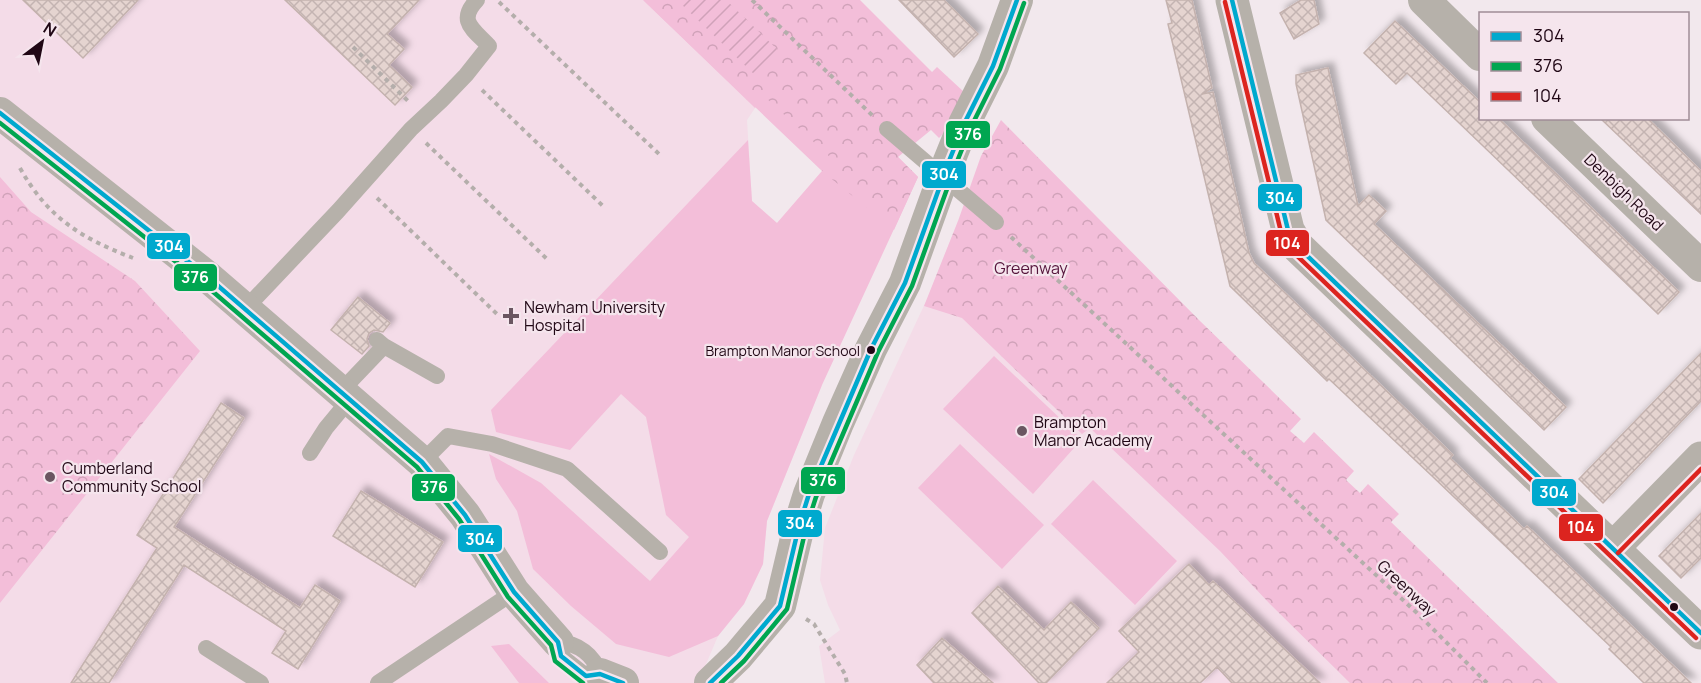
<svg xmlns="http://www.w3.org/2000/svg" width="1701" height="683" font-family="Manrope,sans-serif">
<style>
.built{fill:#f4dce8}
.grass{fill:#f3bed9}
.park{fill:url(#park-crowns)}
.garden{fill:url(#garden-furrows)}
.building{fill:url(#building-cross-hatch);stroke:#c4b2ae;stroke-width:1.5;filter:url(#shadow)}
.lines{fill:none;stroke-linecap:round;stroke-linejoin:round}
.path{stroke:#b4aeab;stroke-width:4;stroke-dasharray:4.5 4.5;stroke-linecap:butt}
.service{stroke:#b6b1aa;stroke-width:16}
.minor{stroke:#b6b1aa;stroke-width:32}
.tertiary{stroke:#b6b1aa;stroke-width:33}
.bus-1-casing{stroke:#f5e5ed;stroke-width:9}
.bus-2-casing{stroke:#f5e5ed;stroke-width:9}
.bus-3-casing{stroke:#f5e5ed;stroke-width:9}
.bus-1{stroke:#00a9ce;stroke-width:4.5}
.bus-2{stroke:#00a651;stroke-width:4.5}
.bus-3{stroke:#dc241f;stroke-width:4.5}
.poi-dot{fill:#6a5661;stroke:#f5e5ed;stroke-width:2}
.bus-dot{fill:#200715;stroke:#f5e5ed;stroke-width:2}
.labels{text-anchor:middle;stroke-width:4.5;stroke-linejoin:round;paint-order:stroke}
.bus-label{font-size:14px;fill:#200715;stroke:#f5e5ed;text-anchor:end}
.street-label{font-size:16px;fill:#200715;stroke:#f5e5ed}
.park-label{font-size:16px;fill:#56153c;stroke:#f5e5ed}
.poi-label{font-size:16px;fill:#200715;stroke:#f5e5ed;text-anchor:start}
.line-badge{stroke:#f5e5ed;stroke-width:2}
.badge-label{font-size:16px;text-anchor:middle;font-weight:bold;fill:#fff}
</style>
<defs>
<pattern id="park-crowns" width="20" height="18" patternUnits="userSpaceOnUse" patternTransform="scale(1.5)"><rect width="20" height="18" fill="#f3bed9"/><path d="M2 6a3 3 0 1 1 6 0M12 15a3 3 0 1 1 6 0" fill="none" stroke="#d0a2b9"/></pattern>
<pattern id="garden-furrows" width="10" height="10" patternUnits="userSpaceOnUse" patternTransform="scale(1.5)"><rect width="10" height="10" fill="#f3bed9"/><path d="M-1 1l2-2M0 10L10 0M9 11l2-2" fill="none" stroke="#d0a2b9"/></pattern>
<pattern id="building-cross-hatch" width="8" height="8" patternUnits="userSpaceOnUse" patternTransform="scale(1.5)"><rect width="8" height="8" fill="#e5d4d0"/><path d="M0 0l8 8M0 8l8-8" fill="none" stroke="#c4b4b2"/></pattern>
<filter id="shadow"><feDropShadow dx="5.5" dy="-5.5" stdDeviation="3" flood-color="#0004"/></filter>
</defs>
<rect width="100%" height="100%" fill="#f2e8ed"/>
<path class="built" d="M0 0H643L755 108 747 120 752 202 777 223 822 171V385L767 521 763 564 744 604 718 636 698 683H0Z
M958 221 1443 683H825L819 646 840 630 828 605 820 580 825 528 854 455 928 297Z"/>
<path class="grass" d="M643 0 898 157 918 177 822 385 767 521 763 564 744 604 718 636 669 657 616 644 571 606 533 569 517 511 496 479 489 454 541 483 650 581 689 537 666 515 646 417 621 394 570 450 496 432 491 410 748 140 752 201 777 223 822 171Z
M994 356 1082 439 1033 494 943 409Z
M960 444 1044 525 1002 569 918 488Z
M1093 480 1177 561 1135 605 1051 524Z
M509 644 549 683H519L491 646Z"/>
<path class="park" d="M643 0H860L932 72 937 67 964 92 944 133 939 138 931 130 898 157 918 177 894 230 822 171 832 159 765 97 755 108Z
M1001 120 1200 321 1301 419 1290 431 1304 443 1314 432 1354 471 1346 480 1360 493 1368 484 1399 514 1391 522 1558 683H1350L1269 603 1220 551 1090 428 1082 434 962 318 924 306 958 221 981 156Z
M0 177 31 212 135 281 200 351 0 603Z"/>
<path class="garden" d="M677 0H726L781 53 758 78Z"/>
<path class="building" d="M23 0H138L83 58Z
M285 0H419L387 34 404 49 389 65 412 87 395 105Z
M899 0H944L978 34 954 57Z
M1166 0H1192L1212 88 1202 94 1213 92 1249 253 1254 263 1453 455 1450 458 1524 529 1527 526 1691 683H1644L1609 649 1611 647 1432 476 1329 379 1327 381 1230 286 1168 24 1172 23Z
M1301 0H1314L1319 24 1294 39 1280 13Z
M1395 21 1480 102V118H1498L1679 292 1658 314 1407 73 1396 84 1364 53Z
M1328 68 1358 206 1369 195 1386 211 1374 224 1566 407 1544 430 1326 220 1296 84V75Z
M1600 118H1647L1701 171V214Z
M358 297 390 323 383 332 374 330 369 333 367 339 369 346 362 354 331 330Z
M1701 353V401L1603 503 1579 479Z
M221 403 244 418 174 527 300 608 315 585 340 601 298 669 272 653 286 631 184 565 109 683H71L157 548 137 535Z
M361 491 443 542 415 587 333 536Z
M1701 513V558L1681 578 1659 556Z
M1189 564 1209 585 1213 581 1320 683H1232L1217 667 1200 683H1107L1139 652 1119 631Z
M998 586 1044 630 1071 602 1099 628 1046 683H1039L972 613Z
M942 638 993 683H934L917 665Z"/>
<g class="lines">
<path class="path" d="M752 0 873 116
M499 2 659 154
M353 47 408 101
M482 90 604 207
M426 143 549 261
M20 168C48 218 81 238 133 258
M377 198 499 316
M1011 237 1417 613 1487 683
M806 619 814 624 845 674 847 683"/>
<path class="service" d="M887 129 996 222
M245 309 338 211 411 129 441 101 466 75 489 46C473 29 457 21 477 0
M377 340 384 346 437 376
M341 391 384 346
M310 453 326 428 350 399
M422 462 448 436 492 444 567 469 660 552
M558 642C578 643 594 655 600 674L586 676 561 656Z
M206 648 261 683
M378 683 514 592"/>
<path class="minor" d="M1424 0 1480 55
M0 113 209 278 422 462 465 515 514 592 558 642
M1547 118 1701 266
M600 674 623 683
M710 683 738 656 780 606 799 526 809 494 838 423 871 349 905 283 949 161 964 124 993 66 1017 0"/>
<path class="tertiary" d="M1232 0 1288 230 1298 247 1701 633
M1613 548 1701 458"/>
<g class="bus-1-casing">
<path id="bus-1" d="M1232 0 1288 230 1298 247 1701 633
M0 113 209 278 422 462 465 515 514 592 558 642 561 656 586 676 600 674 623 683
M710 683 738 656 780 606 799 526 809 494 871 349 905 283 949 161 964 124 993 66 1017 0"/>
</g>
<g class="bus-2-casing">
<path id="bus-2" d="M0 123 204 284 417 467 459 519 508 597 551 645 555 661 583 683
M721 683 744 661 787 609 806 528 816 497 878 352 912 286 956 164 971 127 1000 69 1024 3"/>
</g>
<g class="bus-3-casing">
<path id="bus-3" d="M1225 2 1281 232 1292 251 1696 638
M1618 553 1701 469"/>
</g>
<use href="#bus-1" class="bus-1"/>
<use href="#bus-2" class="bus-2"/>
<use href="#bus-3" class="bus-3"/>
</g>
<g class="poi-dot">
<path d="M508 307h6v6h6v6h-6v6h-6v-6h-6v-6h6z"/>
<circle cx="1022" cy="431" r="6"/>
<circle cx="50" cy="477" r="6"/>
</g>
<g class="bus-dot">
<circle cx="871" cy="350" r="5"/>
<circle cx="1674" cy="607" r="5"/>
</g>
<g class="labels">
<g class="bus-label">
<text x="860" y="356">Brampton Manor School</text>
</g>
<g class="street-label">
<text transform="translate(1624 192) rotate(44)" y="6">Denbigh Road</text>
<text transform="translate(1407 588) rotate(43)" y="6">Greenway</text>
</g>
<g class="park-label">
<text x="1031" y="274">Greenway</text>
</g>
<g class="poi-label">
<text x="524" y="313">Newham University<tspan x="524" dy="18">Hospital</tspan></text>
<text x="1034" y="428">Brampton<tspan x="1034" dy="18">Manor Academy</tspan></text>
<text x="62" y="474">Cumberland<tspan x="62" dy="18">Community School</tspan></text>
</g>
</g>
<g class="line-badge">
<rect x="945" y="120" width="46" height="29" rx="6" fill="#00a651"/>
<rect x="921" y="160" width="46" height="29" rx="6" fill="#00a9ce"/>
<rect x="1257" y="183" width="46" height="29" rx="6" fill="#00a9ce"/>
<rect x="1265" y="229" width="45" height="28" rx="6" fill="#dc241f"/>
<rect x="146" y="232" width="45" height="28" rx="6" fill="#00a9ce"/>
<rect x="173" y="263" width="45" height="29" rx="6" fill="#00a651"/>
<rect x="800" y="466" width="46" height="29" rx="6" fill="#00a651"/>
<rect x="411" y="473" width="45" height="29" rx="6" fill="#00a651"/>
<rect x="1531" y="478" width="46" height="29" rx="6" fill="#00a9ce"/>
<rect x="777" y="509" width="46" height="29" rx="6" fill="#00a9ce"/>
<rect x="1558" y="513" width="46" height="29" rx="6" fill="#dc241f"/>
<rect x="457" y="524" width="46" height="29" rx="6" fill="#00a9ce"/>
</g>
<g class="badge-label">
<text x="968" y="140">376</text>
<text x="944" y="180">304</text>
<text x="1280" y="204">304</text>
<text x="1287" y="249">104</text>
<text x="169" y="252">304</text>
<text x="195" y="283">376</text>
<text x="823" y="486">376</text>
<text x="434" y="493">376</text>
<text x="1554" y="498">304</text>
<text x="800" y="529">304</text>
<text x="1581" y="533">104</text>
<text x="480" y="545">304</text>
</g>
<rect x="1479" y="12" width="210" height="108" fill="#f5e5ed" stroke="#a08c97" stroke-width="1.5"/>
<rect x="1491" y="32" width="30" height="9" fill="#00a9ce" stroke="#a08c97" stroke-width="1.5"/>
<text x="1533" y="42" font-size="18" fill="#200715">304</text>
<rect x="1491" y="62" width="30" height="9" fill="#00a651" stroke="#a08c97" stroke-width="1.5"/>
<text x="1533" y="72" font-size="18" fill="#200715">376</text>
<rect x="1491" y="92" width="30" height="9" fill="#dc241f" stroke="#a08c97" stroke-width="1.5"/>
<text x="1533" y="102" font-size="18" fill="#200715">104</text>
<g transform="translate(42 42) rotate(32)" stroke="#f5e5ed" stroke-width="4.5" paint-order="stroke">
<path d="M0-4.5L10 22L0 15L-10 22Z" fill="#200715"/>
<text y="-9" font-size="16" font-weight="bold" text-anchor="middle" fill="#200715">N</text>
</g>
</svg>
